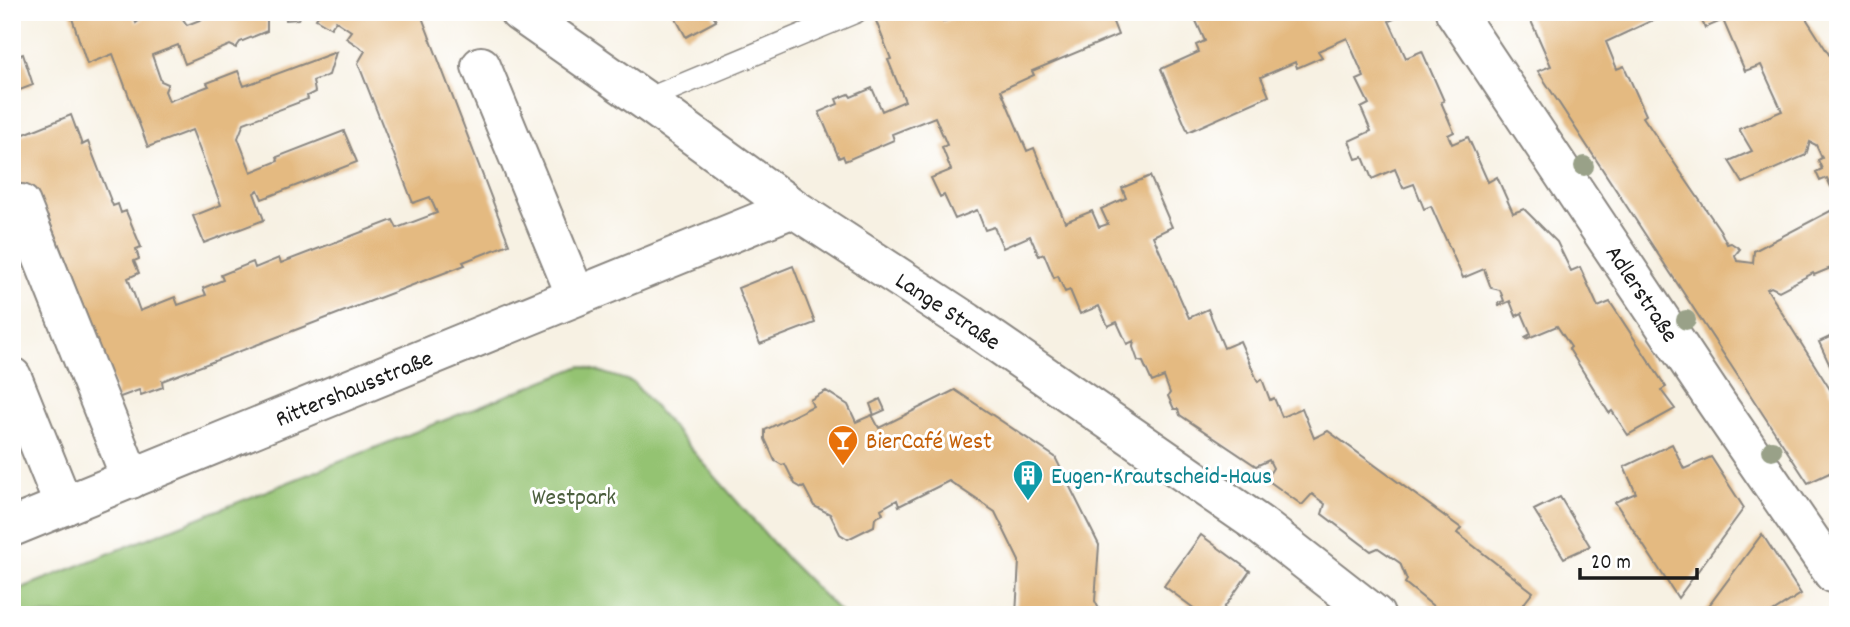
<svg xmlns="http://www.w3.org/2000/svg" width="1850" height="627" font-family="Dekko,sans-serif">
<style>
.green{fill:#94c372;stroke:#587047;stroke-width:2}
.building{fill:#e4ba81}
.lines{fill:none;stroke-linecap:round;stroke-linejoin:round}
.service-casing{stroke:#8a8680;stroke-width:24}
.minor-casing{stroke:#8a8680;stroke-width:42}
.service{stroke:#fff;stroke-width:21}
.minor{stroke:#fff;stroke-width:38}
.tree{fill:#99a188}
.labels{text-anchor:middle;stroke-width:6;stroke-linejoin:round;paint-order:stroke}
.street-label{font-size:24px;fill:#1c1c1c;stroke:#fff}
.food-label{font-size:24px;fill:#c56008;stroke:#fff;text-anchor:start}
.culture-label{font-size:24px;fill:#0d838f;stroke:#fff;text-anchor:start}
.park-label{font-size:24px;fill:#4c5f3e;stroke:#fff}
</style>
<rect width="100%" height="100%" fill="#fff"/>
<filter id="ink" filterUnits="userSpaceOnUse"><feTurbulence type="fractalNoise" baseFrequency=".0143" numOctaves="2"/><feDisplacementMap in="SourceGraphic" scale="14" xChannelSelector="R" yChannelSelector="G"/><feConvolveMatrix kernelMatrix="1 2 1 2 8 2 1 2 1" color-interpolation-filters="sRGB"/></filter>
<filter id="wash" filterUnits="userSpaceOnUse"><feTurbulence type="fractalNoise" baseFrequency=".00686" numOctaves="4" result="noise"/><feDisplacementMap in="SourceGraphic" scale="28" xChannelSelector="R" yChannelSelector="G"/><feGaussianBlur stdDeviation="1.57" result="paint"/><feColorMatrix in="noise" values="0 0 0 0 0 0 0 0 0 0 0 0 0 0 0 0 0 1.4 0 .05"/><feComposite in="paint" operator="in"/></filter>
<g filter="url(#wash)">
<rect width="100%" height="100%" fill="#f7f1e3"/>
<path class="green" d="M581 366 633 382 788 560 843 615H12V592Z"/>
<g id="blocks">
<path class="building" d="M70 12H132L136 23 150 12H178L187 25 220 12H267V31L240 42 236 48 230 45 185 64 178 45 152 55 161 81 168 84 165 91 169 101 209 86 207 83 238 71 244 86 336 52 329 75 313 81 315 92 307 96 308 99 244 123 238 138 251 172 278 161 277 157 344 131 357 162 262 199 258 190 254 193 264 220 204 243 193 216 221 205 192 130 148 147 113 54 87 64Z
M285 12H303L298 19 286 20Z
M321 12H420L509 244 463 262 465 265 162 381 163 387 141 395 139 390 115 399 116 391 48 217 43 219 24 195 16 174 12 175V139L71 115 82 145 88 142 113 206 118 204 121 213 126 211 141 247 136 249 139 259 134 261 139 273 128 278 140 311 175 297 178 305 206 295 203 288 223 280 221 275 253 262 255 268 279 258 281 263 393 220 397 228 437 213 430 197 413 203 358 63 365 51 346 38 351 31 336 21 331 28 316 19Z
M672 12H712L716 21 686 37Z
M897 12H939L943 22 967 12H1109L1118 35 1032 71 1034 75 1001 90 1027 151 1034 148 1065 222 1092 211 1099 227 1108 224 1101 209 1126 198 1122 188 1150 176 1172 227 1153 236 1189 318 1208 309 1224 348 1240 341 1258 382 1262 379 1270 400 1274 398 1282 417 1302 408 1314 438 1328 431 1461 528 1457 533 1533 592 1515 615H1444L1405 583 1407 580 1400 563 1378 548 1371 551 1322 514 1325 504 1312 494 1302 505 1266 479 1273 468 1269 460 1256 466 1180 415 1178 409H1174L1168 396 1170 393 1164 377 1152 382 1143 362 1138 361 1133 347 1134 341 1127 344 1117 322 1108 326 1099 306 1080 314 1070 290 1065 292 1058 276 1054 278 1044 254 1039 256 1030 236 1003 248 994 227 985 230 977 210 955 219 944 195 940 197 931 178 951 170 942 147 947 145 935 117 892 134 894 140 845 161 843 156 839 158 819 112 838 104 836 99 849 94 851 97 872 88 882 111 905 101 888 60 891 59 876 21Z
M1192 12H1391L1394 19 1389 21 1406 58 1422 51 1444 101 1441 102 1454 132 1448 135 1452 144 1468 137 1488 182 1497 177 1513 213 1524 209 1557 242 1571 271 1580 267 1598 307 1610 302 1666 387 1661 390 1675 409 1628 435 1612 411 1609 413 1569 349 1571 347 1557 326 1526 339 1525 337 1531 334 1522 313 1516 316 1510 301 1499 306 1498 303 1504 301 1500 290 1491 288 1484 269 1463 278 1431 206 1424 209 1414 184 1403 188 1395 169 1372 179 1363 157 1356 159 1349 141 1371 131 1361 108 1369 104 1357 80 1364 77 1347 38 1318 51 1322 57 1297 68 1295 62 1261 77 1269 96 1188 132 1161 69 1199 52 1196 45 1205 41Z
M1527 12H1670L1606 42 1617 69 1624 66 1646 115 1643 117 1720 230 1727 244 1731 243 1740 249 1735 255 1737 261 1753 263 1754 251 1838 207V265L1814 275 1813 273 1779 291 1771 287 1767 289 1838 402V469L1808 483 1538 71 1551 66Z
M1698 12H1802L1830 56 1838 52V183L1831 187 1827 178 1820 181 1816 172 1822 169 1818 160 1822 158 1816 145 1810 142 1806 155 1743 183 1729 161 1752 151 1739 129 1782 111 1761 65 1745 71 1723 20 1705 28Z
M23 54 33 85 12 93V58Z
M793 266 815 323 760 344 738 288Z
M1838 333V365L1831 368 1819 342Z
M955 390 1055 457 1099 545 1095 601 1102 615H1016L1019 561 995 512 949 481 899 506 897 500 881 509 883 514 875 518 874 526 848 539 840 534 830 514 814 506 804 487 802 488 795 484 785 464 782 465 775 461 765 439V430L813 406 810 400 826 391 848 405 856 422 872 415 879 428Z
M880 399 885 410 874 415 870 404Z
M1672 444 1684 469 1711 457 1744 508 1678 598 1615 502 1636 493 1624 467Z
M1560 497 1590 546 1564 558 1534 510Z
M1762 534 1801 594 1768 615H1702Z
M1201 535 1250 571 1219 615H1203L1164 586Z"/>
</g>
</g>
<g filter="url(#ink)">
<use href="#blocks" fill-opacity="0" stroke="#8a8680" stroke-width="2"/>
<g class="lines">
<g class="service-casing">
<path id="service" d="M645 100 856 12"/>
</g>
<g class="minor-casing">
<g id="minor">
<path id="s1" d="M519 12 653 106 793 208 967 322 1260 525 1375 615"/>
<path id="s2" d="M1455 12 1717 404 1833 573"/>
<path d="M481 66 576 296"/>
<path d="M12 208 21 204 131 479"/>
<path d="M12 377 64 506"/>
<path id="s3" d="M12 527 793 208"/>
</g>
</g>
<use href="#service" class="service"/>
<use href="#minor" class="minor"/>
</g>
<g class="tree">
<circle cx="1584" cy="166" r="10"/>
<circle cx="1686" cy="320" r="10"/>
<circle cx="1772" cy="450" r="10"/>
</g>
</g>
<defs>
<g id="bar-pin" transform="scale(1.575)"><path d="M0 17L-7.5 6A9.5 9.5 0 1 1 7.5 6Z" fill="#e8710a" stroke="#fff"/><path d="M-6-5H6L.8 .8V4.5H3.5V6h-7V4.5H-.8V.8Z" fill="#fff"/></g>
<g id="building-pin" transform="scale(1.575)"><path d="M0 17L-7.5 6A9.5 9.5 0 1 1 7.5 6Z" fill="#0f9aa8" stroke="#fff"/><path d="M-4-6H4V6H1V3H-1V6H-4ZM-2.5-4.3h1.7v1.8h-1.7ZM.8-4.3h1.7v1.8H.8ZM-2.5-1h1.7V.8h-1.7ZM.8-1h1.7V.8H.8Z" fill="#fff"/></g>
</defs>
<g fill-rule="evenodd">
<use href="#bar-pin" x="843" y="440"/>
<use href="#building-pin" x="1028" y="475"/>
</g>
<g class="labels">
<g class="street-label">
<text dy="8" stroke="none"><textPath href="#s2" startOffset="338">Adlerstraße</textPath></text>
<text dy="8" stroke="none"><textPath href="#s1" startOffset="523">Lange Straße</textPath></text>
<text dy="8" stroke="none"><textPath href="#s3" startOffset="369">Rittershausstraße</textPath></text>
</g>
<g class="food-label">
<text x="866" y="448">BierCafé West</text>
</g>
<g class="culture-label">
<text x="1051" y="483">Eugen-Krautscheid-Haus</text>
</g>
<g class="park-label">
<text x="574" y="504">Westpark</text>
</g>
</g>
<rect width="1850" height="627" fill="none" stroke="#fff" stroke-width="42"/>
<path d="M1580 568v10h117v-10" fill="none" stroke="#1c1c1c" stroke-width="3.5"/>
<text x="1591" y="568" font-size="21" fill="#1c1c1c" stroke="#ffffff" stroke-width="5" paint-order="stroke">20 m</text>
</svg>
